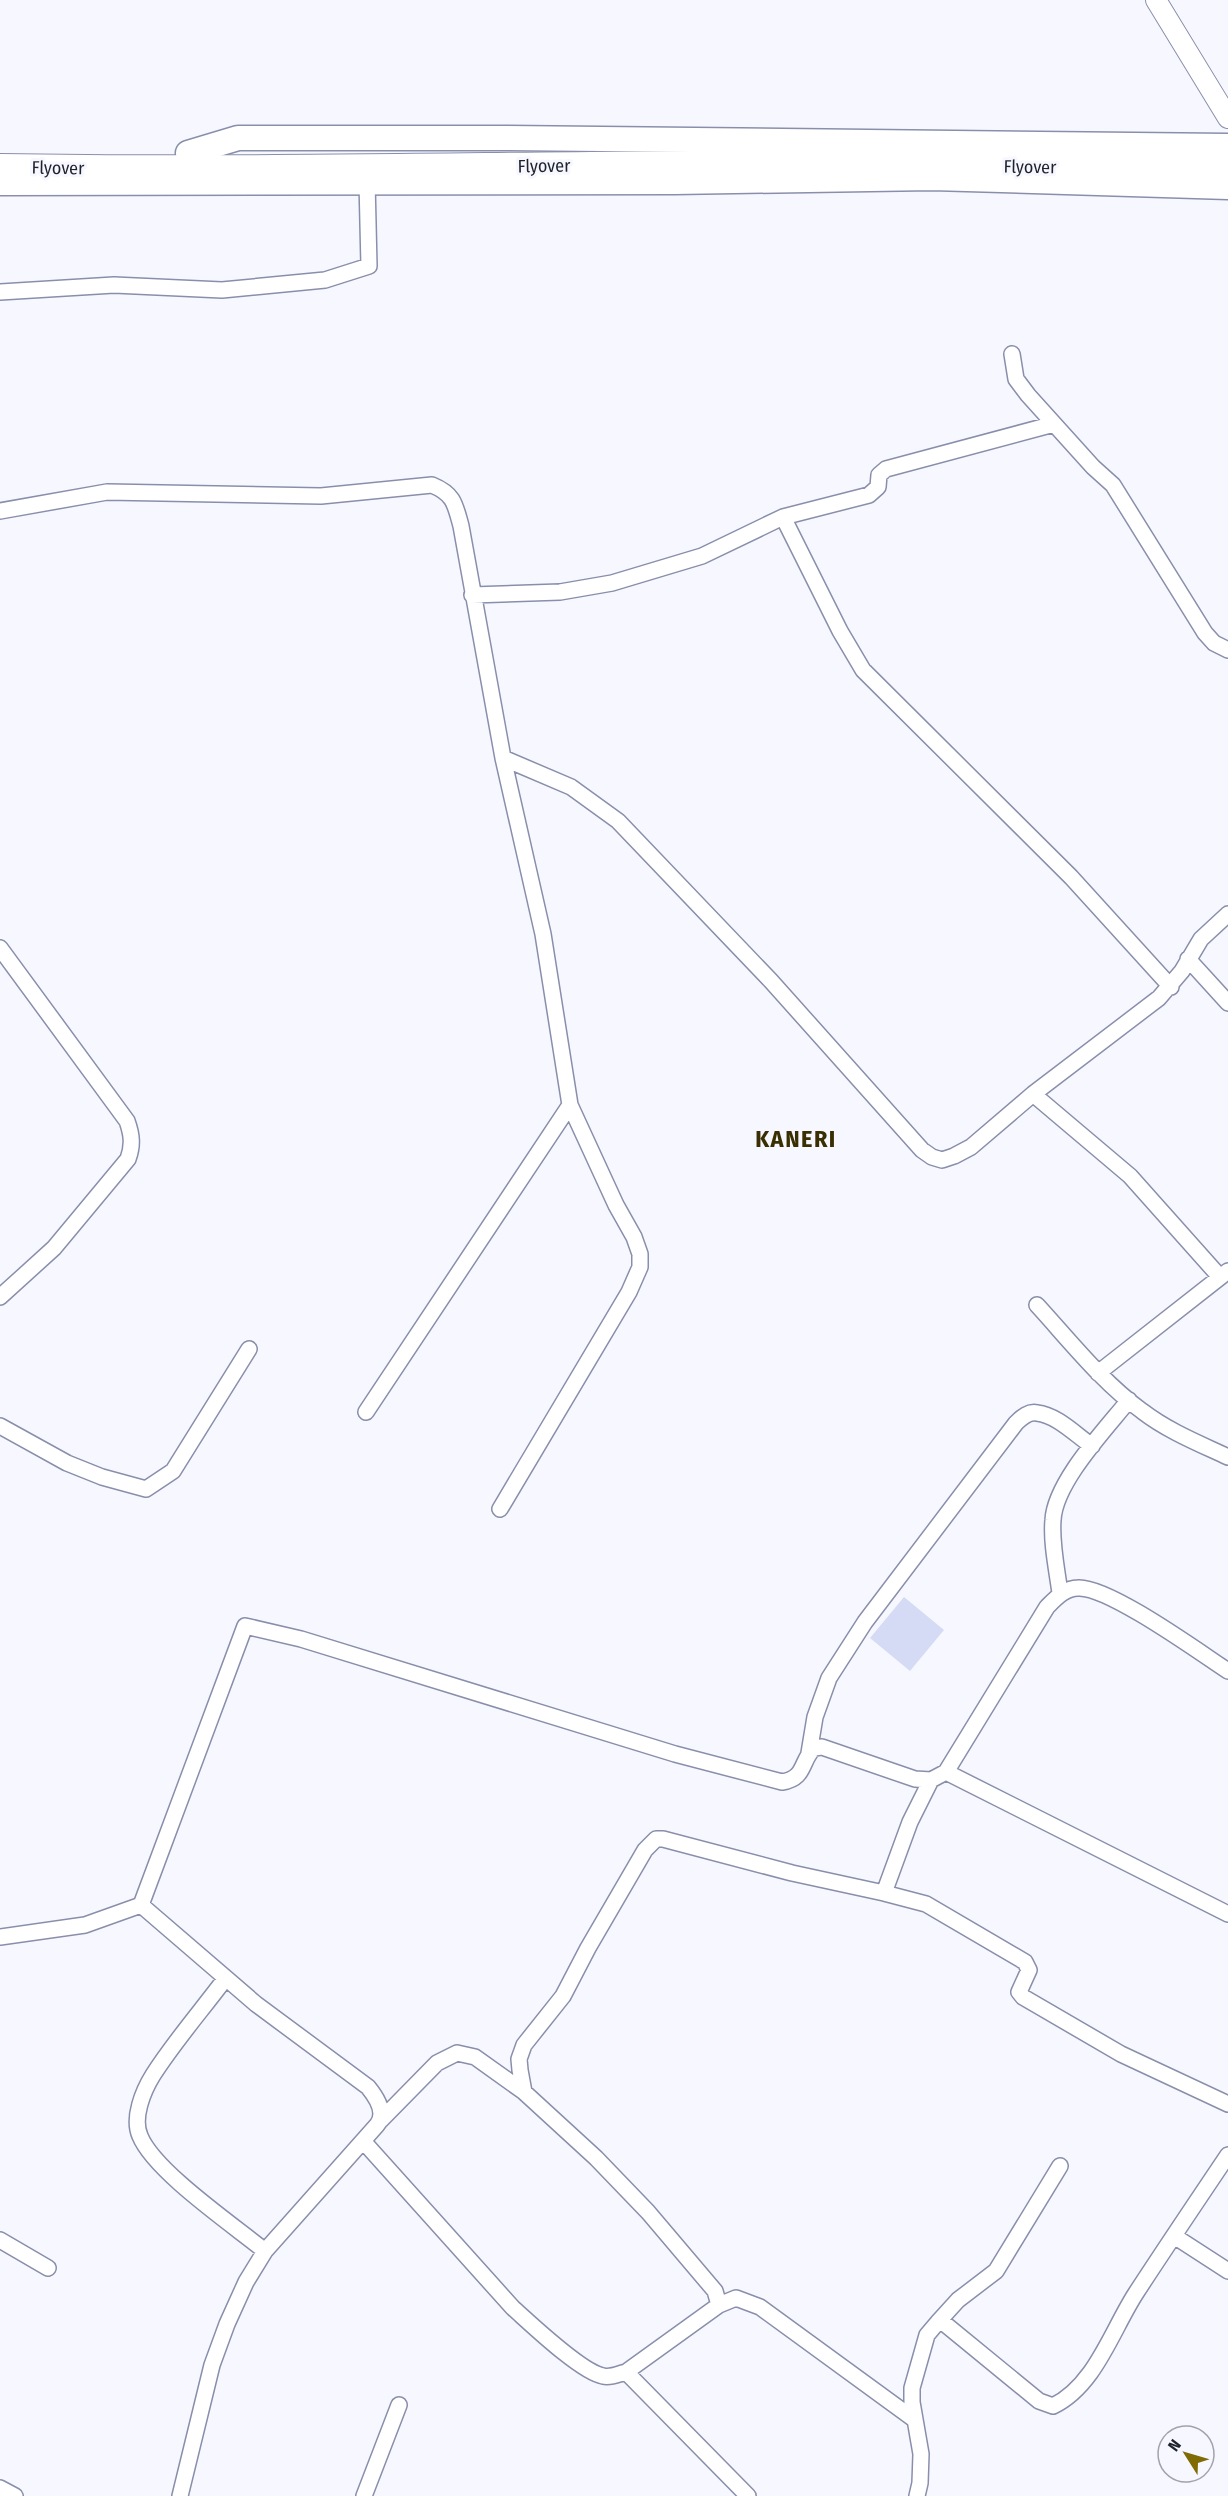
<svg xmlns="http://www.w3.org/2000/svg" width="1228" height="2496" font-family="'Fira Sans Condensed',sans-serif">
<style>
.building{fill:#d5dbf4}
.lines{fill:none;stroke-linecap:round;stroke-linejoin:round}
.minor-casing{stroke:#898fab;stroke-width:18}
.tertiary-casing{stroke:#898fab;stroke-width:22}
.primary-casing{stroke:#898fab;stroke-width:27}
.trunk-casing{stroke:#898fab;stroke-width:28}
.minor{stroke:#fff;stroke-width:15}
.tertiary{stroke:#fff;stroke-width:20}
.primary{stroke:#fff;stroke-width:24}
.trunk{stroke:#fff;stroke-width:26}
.labels{text-anchor:middle;stroke-width:6;stroke-linejoin:round;paint-order:stroke}
.street-label{font-size:18px;fill:#1f212c;stroke:#f7f8ff}
.district-label{font-size:24px;font-weight:bold;letter-spacing:1.5px;fill:#392f03;stroke:#f7f8ff}
</style>
<rect width="100%" height="100%" fill="#f7f8ff"/>
<path class="building" d="M904 1597 944 1630 910 1671 870 1638Z"/>
<g class="lines">
<g class="minor-casing">
<path id="minor" d="M0 292 114 285 222 290 325 280 369 266 367 181
M1012 354 1016 379 1028 395 1093 467 1113 485 1205 633 1214 643 1228 650
M0 511 107 492 321 496 432 485C454 494 455 504 461 526L503 758 571 787 618 821 771 981 922 1150 932 1157 942 1160 954 1156 971 1147 1033 1094 1159 998 1182 971 1201 939 1228 914
M783 517 840 631 863 670 1071 877 1171 987
M472 595 560 592 612 583 702 556 783 517 869 495 878 487 879 475 886 469 1054 424
M0 948 127 1121C132 1135 133 1145 128 1159L54 1248 0 1297
M1188 959 1228 1003
M1033 1094 1130 1176 1220 1277
M1037 1305C1070 1341 1102 1382 1142 1411 1168 1431 1198 1443 1228 1457
M1098 1373 1228 1271
M366 1412 570 1105
M0 1426 67 1463 102 1477 146 1489 173 1471 249 1349
M500 1509 629 1292 640 1267V1254L634 1237 616 1205 570 1105 543 934 503 758
M1060 1593C1057 1570 1051 1543 1053 1520 1055 1482 1105 1430 1129 1400
M809 1753 815 1717 829 1678 865 1622 1016 1423C1022 1417 1029 1411 1037 1413 1057 1415 1076 1435 1092 1446
M946 1772 1047 1607C1056 1598 1065 1588 1078 1588 1108 1586 1199 1652 1228 1671
M884 1893 926 1904 1025 1962 1029 1970 1019 1992 1023 1997 1121 2054 1228 2104
M141 1905 256 2004 368 2087C377 2098 387 2113 377 2125L265 2251 246 2282 227 2324 212 2365 180 2496
M0 1937 85 1925 141 1905 245 1626 301 1639 675 1754 782 1782C806 1778 800 1762 814 1748L822 1747 915 1779 931 1780 946 1772 1228 1914
M225 1979C201 2011 174 2042 153 2075 143 2091 132 2118 140 2136 154 2171 233 2225 265 2251
M381 2120 437 2063 457 2053 475 2057 524 2092
M363 2141 513 2308C531 2324 581 2372 603 2376 611 2378 618 2374 626 2372L719 2305 715 2291 648 2212 596 2158 524 2092 520 2070 519 2059 524 2045 563 1996 588 1948 645 1850 656 1839H663L792 1873 884 1893 910 1822 931 1780
M1174 2236 1228 2271
M0 2240 48 2268
M719 2305 736 2298 760 2307 915 2420
M938 2322 958 2300 996 2271 1060 2166
M626 2372 748 2496
M0 2488 15 2496
M364 2496 399 2405
M917 2496 920 2483 921 2454 912 2402V2388L927 2335 938 2322 945 2324 1039 2401 1053 2406C1095 2386 1112 2330 1136 2293 1166 2247 1197 2201 1228 2155"/>
</g>
<g class="tertiary-casing">
<path id="tertiary" d="M1156 0 1228 118"/>
</g>
<g class="primary-casing">
<path id="primary" d="M188 153 238 138H506L1228 146
M0 183 675 182 932 178 1228 187"/>
</g>
<g class="trunk-casing">
<path id="trunk" d="M0 167C243 171 485 165 728 164 895 163 1061 168 1228 167"/>
</g>
<use href="#minor" class="minor"/>
<use href="#tertiary" class="tertiary"/>
<use href="#primary" class="primary"/>
<use href="#trunk" class="trunk"/>
</g>
<g class="labels">
<g class="street-label">
<text transform="translate(544 166) rotate(-1)" y="6">Flyover</text>
<text transform="translate(1030 167) rotate(1)" y="6">Flyover</text>
<text transform="translate(58 168) rotate(1)" y="6">Flyover</text>
</g>
<g class="district-label">
<text x="796" y="1147">KANERI</text>
</g>
</g>
<g transform="translate(1186 2454) rotate(307)"><circle r="28" fill="#f7f8ff" stroke="#a1a2ab" stroke-width="1.5"/>
<path d="M0-4.5L10 22L0 15L-10 22Z" fill="#806b05"/>
<text y="-9" font-size="16" font-weight="bold" text-anchor="middle" fill="#1f212c">N</text>
</g>
</svg>
